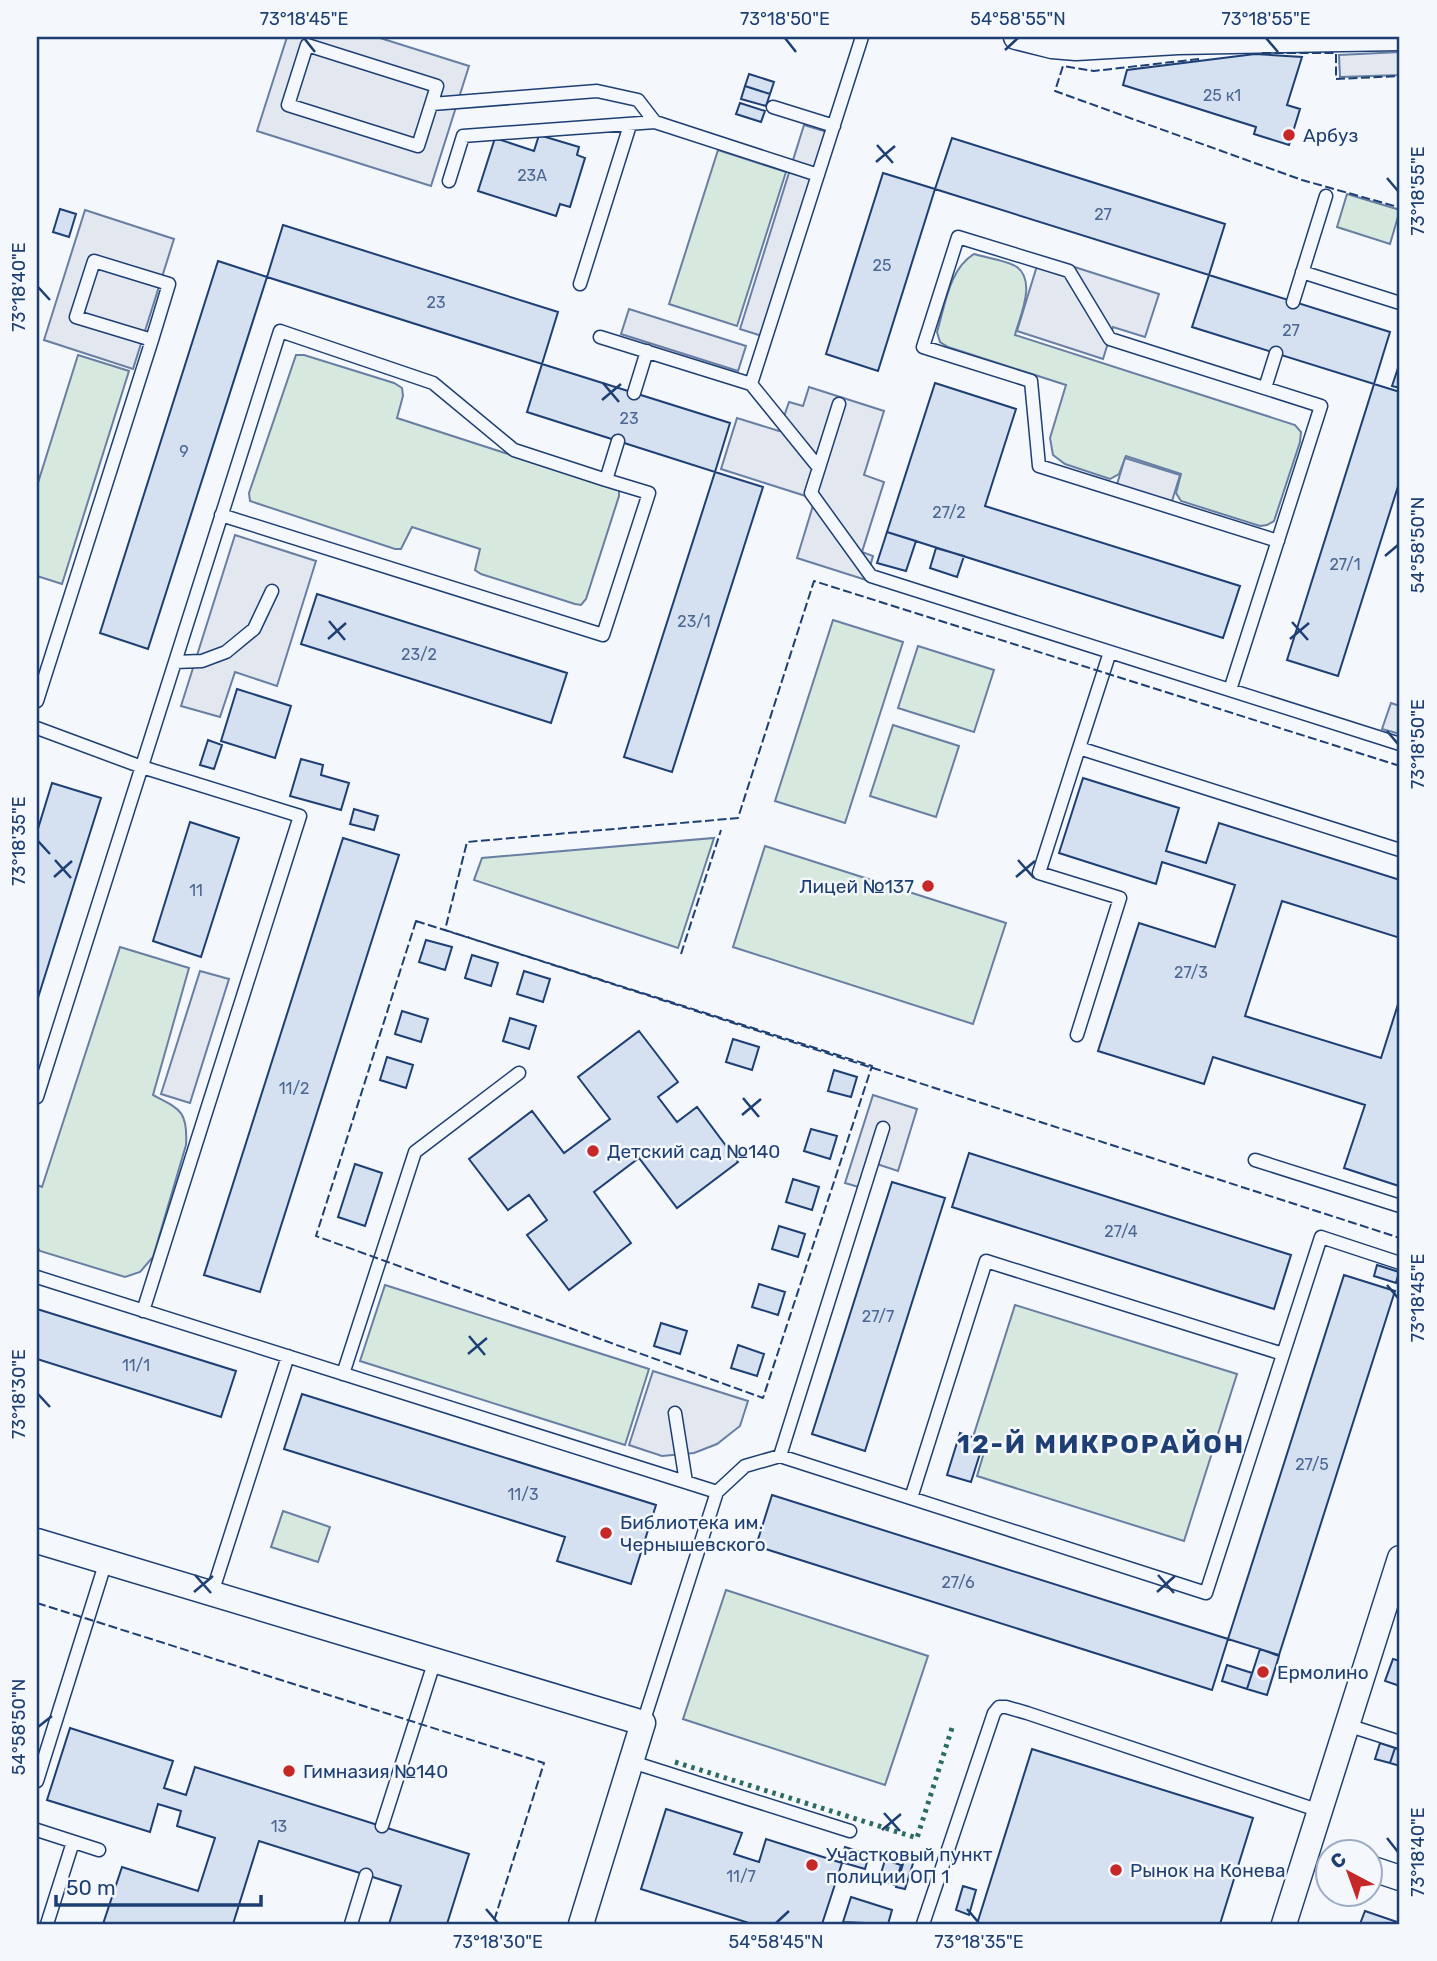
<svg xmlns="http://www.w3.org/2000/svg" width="1437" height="1961" font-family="Rubik,sans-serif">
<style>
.green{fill:#d7e8df;stroke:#687fa3;stroke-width:2}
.parking{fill:#e3e8f0;stroke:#687fa3;stroke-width:2}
.building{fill:#d5e0f0;stroke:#1d3f73;stroke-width:2}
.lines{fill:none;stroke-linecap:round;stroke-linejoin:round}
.lane-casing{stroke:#1d3f73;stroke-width:15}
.street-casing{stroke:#1d3f73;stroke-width:27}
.lane{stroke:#f4f7fb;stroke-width:12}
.street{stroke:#f4f7fb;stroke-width:24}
.hedge{stroke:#2c6c60;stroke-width:5;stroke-dasharray:3.5 5;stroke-linecap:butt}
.fence{stroke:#1d3f73;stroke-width:2;stroke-dasharray:9 3.5;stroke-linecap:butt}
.ticks{fill:none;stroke:#1d3f73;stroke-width:2.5}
.poi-dot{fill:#c62828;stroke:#f4f7fb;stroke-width:2.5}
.labels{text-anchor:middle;stroke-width:5;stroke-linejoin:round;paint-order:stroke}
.number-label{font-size:16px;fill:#4b6792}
.poi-label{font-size:19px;fill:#1d3f73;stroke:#f4f7fb;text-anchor:start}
.district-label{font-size:26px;font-weight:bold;letter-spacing:2px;fill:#1d3f73;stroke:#f4f7fb}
.neatline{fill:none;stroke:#1d3f73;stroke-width:2.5}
.ticks-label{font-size:18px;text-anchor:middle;fill:#1d3f73}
</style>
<rect width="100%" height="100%" fill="#f4f7fb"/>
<path class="green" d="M718 150 786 172 737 326 669 304Z
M1347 194 1400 210 1390 244 1337 227Z
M974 254C984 257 1009 261 1017 267 1037 282 1019 318 1015 335L1295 425 1301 432 1300 442 1274 521 1267 525 1260 526 1181 501 1176 493 1181 474 1126 456 1119 474 1110 479 1065 464 1053 455 1050 438 1066 385 948 347 940 342 937 332C945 306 949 269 974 254Z
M78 355 129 371 62 584 37 576V486Z
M296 355H304L394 383 402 388 403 396 397 418 619 490V496L586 599 581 605 575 604 481 574 475 570 480 549 412 527 401 549H395L250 501 249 493Z
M833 620 903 642 845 823 775 801Z
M918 646 994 670 974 732 898 708Z
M893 725 959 746 936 817 870 796Z
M714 838 678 948 474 880 482 858Z
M765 846 1006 923 973 1024 733 947Z
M120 947 189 968 153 1095C180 1109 188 1111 186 1145L153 1257 140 1272 125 1277 40 1251 37 1247V1185L42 1187Z
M385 1285 649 1369 625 1445 360 1361Z
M1015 1305 1237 1374 1184 1541 977 1476 988 1439 974 1434Z
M283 1511 330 1527 318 1562 271 1547Z
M726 1590 928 1656 885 1785 683 1719Z"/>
<path class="parking" d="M287 37H377L469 66 431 186 257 131Z
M1400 52V75L1340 77 1339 55Z
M804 125 827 132 762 336 740 329Z
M85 210 174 239 133 369 44 340Z
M1040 256 1159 294 1145 337 1113 327 1103 359 1017 331Z
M629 309 746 346 738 371 621 334Z
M809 387 884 411 864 475 884 482 862 552 873 556 866 580 797 558 815 499 721 469 737 418 779 431 789 402 803 406Z
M1125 458 1180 475 1169 511 1114 494Z
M235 535 316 561 277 686 235 672 220 717 181 706Z
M1391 703 1400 706V734L1382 729Z
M200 971 229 979 190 1103 161 1094Z
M873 1095 917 1109 898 1171 877 1164 869 1190 845 1183Z
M653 1371 748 1401 740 1426 717 1444 694 1453 662 1456 629 1445Z"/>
<path class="building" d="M1255 54 1302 57 1287 105 1300 109 1289 145 1254 134 1256 127 1123 85 1127 70Z
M749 74 774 82 770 94 745 86Z
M745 86 770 94 766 106 741 99Z
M740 103 765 111 761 122 736 114Z
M539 135 579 147 577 155 585 158 570 207 560 204 556 216 478 191 495 138 534 151Z
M952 138 1225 224 1209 275 935 189Z
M883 173 935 189 878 371 826 354Z
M60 209 76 214 69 237 53 232Z
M283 225 558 312 542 364 267 277Z
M218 261 267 277 148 649 100 633Z
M1209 275 1390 332 1374 384 1192 327Z
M1400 362V388L1392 386Z
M542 364 730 423 715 472 527 412Z
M935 383 1016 409 985 506 1240 586 1223 638 887 532Z
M1374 384 1400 392V480L1338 676 1287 660Z
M715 472 763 487 672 772 624 757Z
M887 532 916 541 906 571 877 563Z
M936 548 964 556 957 577 930 568Z
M317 594 567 673 551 723 301 644Z
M237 689 291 706 275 758 221 741Z
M208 740 222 745 214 769 200 765Z
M301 759 323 765 321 775 349 783 341 810 290 796Z
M1083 778 1179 808 1166 851 1206 863 1219 823 1400 880V938L1282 901 1245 1016 1381 1058 1400 998 1399 1186 1344 1168 1365 1105 1213 1057 1204 1084 1098 1051 1139 923 1215 947 1235 885 1162 862 1156 884 1059 853Z
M52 783 101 798 37 1001V832Z
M354 809 378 816 374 830 350 824Z
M190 822 239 838 201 957 153 941Z
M343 838 399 855 260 1292 204 1275Z
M426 940 452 947 445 970 419 962Z
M472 955 498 963 491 986 465 978Z
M524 971 550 979 543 1002 517 994Z
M402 1011 428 1019 421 1042 395 1034Z
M510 1018 536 1026 529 1049 503 1041Z
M639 1031 678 1082 658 1097 677 1122 697 1107 738 1162 677 1208 639 1158 594 1192 631 1243 569 1290 527 1235 547 1220 529 1195 508 1210 469 1159 532 1111 564 1153 610 1119 578 1077Z
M733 1039 759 1047 752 1070 726 1062Z
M387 1057 413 1065 406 1088 380 1080Z
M834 1070 857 1077 851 1097 828 1091Z
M811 1129 837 1136 830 1159 804 1151Z
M969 1153 1291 1255 1274 1309 952 1207Z
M355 1164 382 1173 365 1226 338 1217Z
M793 1179 819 1187 812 1210 786 1202Z
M892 1182 945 1198 865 1451 812 1434Z
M779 1226 805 1234 798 1257 772 1249Z
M1377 1265 1399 1272 1396 1283 1374 1276Z
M1344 1275 1395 1291 1279 1655 1228 1639Z
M759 1284 785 1292 778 1315 752 1307Z
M37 1309 236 1371 221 1417 37 1359Z
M661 1323 687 1331 680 1354 654 1346Z
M738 1345 764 1354 757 1376 731 1368Z
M302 1394 656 1505 631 1584 557 1561 565 1537 284 1449Z
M960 1433 984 1441 971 1482 947 1475Z
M772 1495 1228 1639 1212 1690 756 1546Z
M1260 1649 1279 1656 1267 1695 1247 1689Z
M1393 1659 1400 1661V1686L1385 1681Z
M1227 1665 1252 1673 1247 1689 1222 1681Z
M70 1728 173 1761 164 1788 186 1795 195 1767 469 1854 447 1924H389L401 1886 259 1841 233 1924H103L122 1867 198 1891 215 1838 177 1826 181 1811 158 1804 150 1832 47 1800Z
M1380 1743 1395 1748 1390 1763 1375 1759Z
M1395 1748 1400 1750V1766L1390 1763Z
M1032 1749 1253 1818 1220 1924H977Z
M666 1809 742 1833 734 1854 759 1862 766 1839 842 1863 822 1924H752L641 1889Z
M845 1847 869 1855 865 1869 841 1862Z
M906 1854 915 1857 905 1889 896 1887Z
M885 1860 901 1865 895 1885 879 1880Z
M963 1886 976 1890 969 1915 956 1910Z
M851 1897 892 1910 888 1924 843 1922Z
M1365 1911 1400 1923V1924H1360Z"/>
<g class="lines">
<g class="lane-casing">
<path id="lane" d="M307 45 437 86 418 146 288 105Z
M432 104 597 91 638 100 655 122
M773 107 834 126
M449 181 463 136 655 122 818 175
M1302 272 1400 303
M580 284 630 125
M1293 302 1326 196
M600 337 751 384 819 468
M751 384 862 37
M1265 388 1276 353
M634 393 647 351
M839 404 811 493 871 576 1400 744
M221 515 603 635 649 493 606 480
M1110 652 1079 748 1400 850
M175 662 202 661 226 652 254 629 272 591
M1230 690C1260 595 1291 501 1321 406L1110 339 1069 271 958 237 923 347 1031 381 1039 466 1278 541
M37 701 152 340 169 284 94 261 76 317 152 340
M37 728 142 767 300 816 143 1311
M1077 1035 1120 898 1039 873 1079 748
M37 1097 280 331 433 383 514 450 606 480 618 441
M1255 1160 1400 1206
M37 1277 717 1492
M343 1374 415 1152 519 1073
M675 1413 686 1482
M780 1456 883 1128
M911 1498 986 1261 1283 1354
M212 1593 288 1356
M643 1723 717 1492 745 1466 780 1456 1206 1593 1321 1237 1400 1263
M1347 1725 1400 1742
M632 1762 850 1831
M37 1781 106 1561
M382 1826 435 1660
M37 1830 99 1850
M47 1924 73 1842
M351 1924 366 1875
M923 1924 994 1713 999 1707H1006L1027 1713 1320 1811"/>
</g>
<g class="street-casing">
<path id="street" d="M1016 37 1052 46 1076 48 1178 42 1400 38
M37 1541 643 1723 581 1924H583
M1370 1868 1400 1878
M1284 1924 1400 1558"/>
</g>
<use href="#lane" class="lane"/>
<use href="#street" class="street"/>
<path class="hedge" d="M675 1762 917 1838 952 1728"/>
<path class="fence" d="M1262 53H1336V79L1400 76
M1199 59 1094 71 1063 66 1055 91 1302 180 1398 207 1400 200
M1400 766 814 581 738 818 467 842 445 930 1400 1238
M416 921 872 1066 763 1398 316 1236Z
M681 954 721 830
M37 1603 544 1763 493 1924"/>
</g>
<path class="ticks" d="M304 38 315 52M785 38 796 52M1266 38 1278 52M1005 50 1018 38M877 145 893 163M876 162 895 146M1387 178 1398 191M38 287 50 300M603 383 619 402M602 400 621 384M1385 556 1398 545M329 621 345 640M1292 622 1308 640M328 639 346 623M1290 639 1309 623M1387 731 1398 744M38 841 50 854M55 860 71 878M1018 860 1034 878M54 877 72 861M1016 877 1035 861M743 1098 759 1117M742 1115 761 1099M1387 1285 1398 1298M469 1336 485 1355M468 1354 487 1338M38 1394 50 1407M195 1575 211 1593M1158 1575 1174 1593M194 1592 213 1576M1157 1592 1175 1576M38 1727 52 1716M884 1813 900 1831M882 1830 901 1814M1387 1838 1398 1852M486 1909 498 1923M967 1909 979 1923M776 1923 789 1911"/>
<g class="poi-dot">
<circle cx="1289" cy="135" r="7"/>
<circle cx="928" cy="886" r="7"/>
<circle cx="593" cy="1151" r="7"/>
<circle cx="606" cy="1533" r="7"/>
<circle cx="1263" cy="1672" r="7"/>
<circle cx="289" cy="1771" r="7"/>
<circle cx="812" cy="1865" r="7"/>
<circle cx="1116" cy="1870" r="7"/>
</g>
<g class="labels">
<g class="number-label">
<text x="1222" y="101">25 к1</text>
<text x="532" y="181">23А</text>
<text x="1103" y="220">27</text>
<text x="882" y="271">25</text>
<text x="436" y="308">23</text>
<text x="1291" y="336">27</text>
<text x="629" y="424">23</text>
<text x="184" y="457">9</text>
<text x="949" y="518">27/2</text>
<text x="1345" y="570">27/1</text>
<text x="694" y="627">23/1</text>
<text x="419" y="660">23/2</text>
<text x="196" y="896">11</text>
<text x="1191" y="978">27/3</text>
<text x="294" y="1094">11/2</text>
<text x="1121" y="1237">27/4</text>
<text x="878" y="1322">27/7</text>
<text x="136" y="1371">11/1</text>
<text x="1312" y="1470">27/5</text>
<text x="523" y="1500">11/3</text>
<text x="958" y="1588">27/6</text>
<text x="279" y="1832">13</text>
<text x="741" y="1882">11/7</text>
</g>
<g class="poi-label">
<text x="1303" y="142">Арбуз</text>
<text x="914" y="893" text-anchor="end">Лицей №137</text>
<text x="607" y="1158">Детский сад №140</text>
<text x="620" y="1529">Библиотека им.<tspan x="620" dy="22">Чернышевского</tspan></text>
<text x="1277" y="1679">Ермолино</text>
<text x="303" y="1778">Гимназия №140</text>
<text x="826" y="1861">Участковый пункт<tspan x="826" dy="22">полиции ОП 1</tspan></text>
<text x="1130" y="1877">Рынок на Конева</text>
</g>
<g class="district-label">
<text x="1101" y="1453">12-Й МИКРОРАЙОН</text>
</g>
</g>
<rect width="1437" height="1961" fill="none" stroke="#f4f7fb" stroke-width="77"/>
<g transform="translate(1349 1873) rotate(319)"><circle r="33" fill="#f4f7fb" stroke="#9eadc5" stroke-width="2"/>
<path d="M0-5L12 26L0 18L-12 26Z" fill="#c62828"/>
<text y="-10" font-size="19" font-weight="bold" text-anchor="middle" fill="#1d3f73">С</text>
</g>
<path d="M56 1895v10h205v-10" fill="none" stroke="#1d3f73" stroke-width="3.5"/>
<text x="66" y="1895" font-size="21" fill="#1d3f73" stroke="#f4f7fb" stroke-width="5" paint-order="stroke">50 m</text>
<rect x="38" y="38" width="1360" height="1885" class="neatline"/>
<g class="ticks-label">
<text x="304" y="25">73°18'45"E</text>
<text x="785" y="25">73°18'50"E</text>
<text x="1018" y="25">54°58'55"N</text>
<text x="1266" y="25">73°18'55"E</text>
<text transform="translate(1418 191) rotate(-90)" y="6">73°18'55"E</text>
<text transform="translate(19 287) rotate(-90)" y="6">73°18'40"E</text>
<text transform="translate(1418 545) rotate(-90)" y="6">54°58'50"N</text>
<text transform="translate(1418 744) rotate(-90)" y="6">73°18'50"E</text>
<text transform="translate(19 841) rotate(-90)" y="6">73°18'35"E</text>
<text transform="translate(1418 1298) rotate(-90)" y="6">73°18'45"E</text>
<text transform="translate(19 1394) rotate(-90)" y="6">73°18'30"E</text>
<text transform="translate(19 1727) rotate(-90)" y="6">54°58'50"N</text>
<text transform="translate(1418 1852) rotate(-90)" y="6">73°18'40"E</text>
<text x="498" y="1948">73°18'30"E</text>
<text x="776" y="1948">54°58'45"N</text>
<text x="979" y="1948">73°18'35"E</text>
</g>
</svg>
